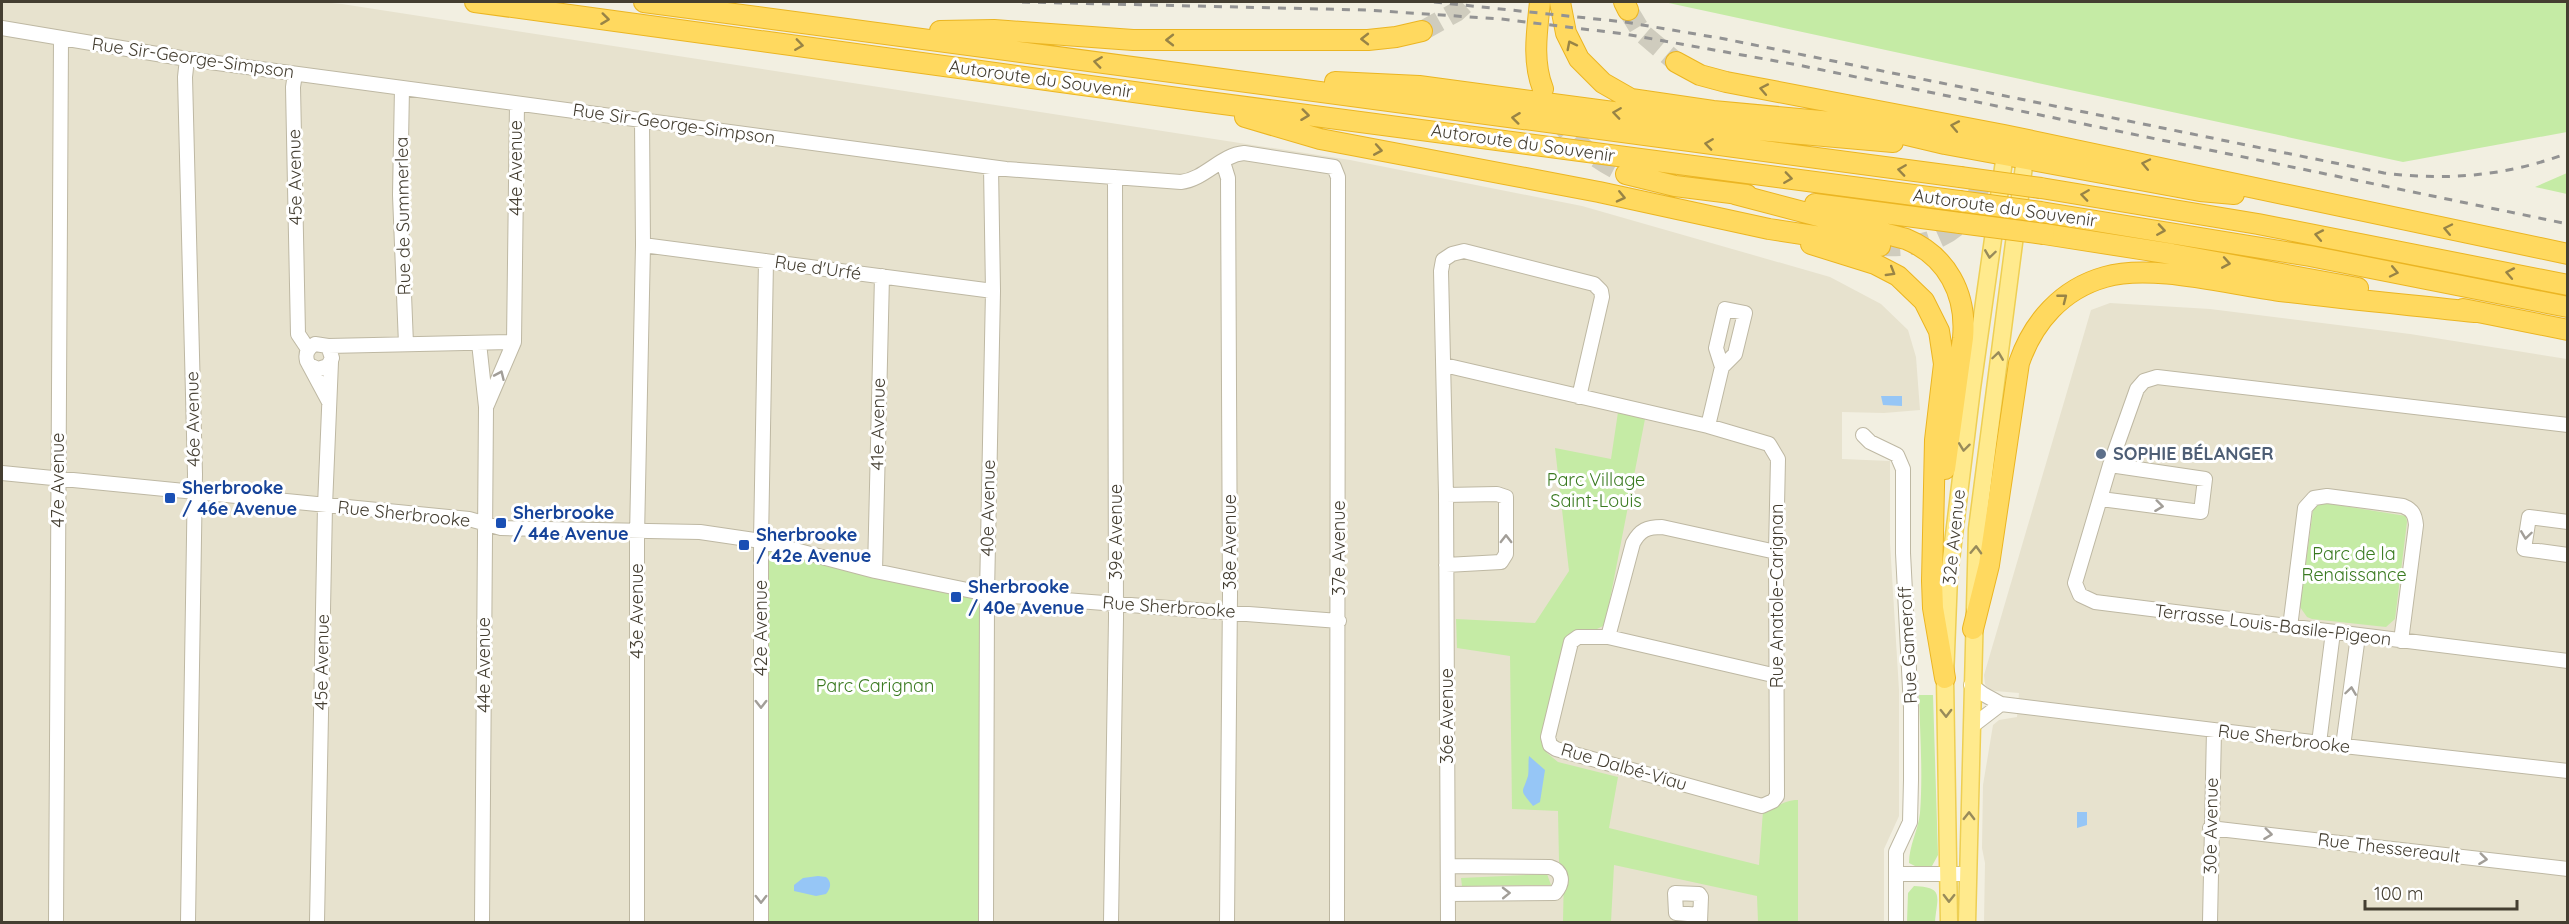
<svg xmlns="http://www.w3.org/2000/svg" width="2569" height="924" font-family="Quicksand,sans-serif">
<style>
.residential{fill:#e7e2ce}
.green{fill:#c5eba5}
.water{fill:#96c6f6}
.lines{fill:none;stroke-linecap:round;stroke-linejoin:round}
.highway-tunnel{stroke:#cfccbe;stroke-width:20;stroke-dasharray:20 10;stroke-linecap:butt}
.minor-casing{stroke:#beb8a3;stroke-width:16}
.major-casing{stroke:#eecf53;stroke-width:19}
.highway-casing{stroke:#ebb522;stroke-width:22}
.minor{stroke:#fff;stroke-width:14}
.major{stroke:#ffea8d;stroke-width:16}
.highway{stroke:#ffd95f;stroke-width:20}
.rail{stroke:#939393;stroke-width:3;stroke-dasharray:8 8;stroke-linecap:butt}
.highway-bridge-casing{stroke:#ebb522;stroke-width:22;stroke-linecap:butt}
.highway-bridge{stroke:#ffd95f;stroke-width:20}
.oneway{stroke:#988446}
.oneway2{stroke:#988b5a}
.oneway3{stroke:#a29e98}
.service-dot{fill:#5c6f8a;stroke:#fff;stroke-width:2}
.transit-dot{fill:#1a4fb4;stroke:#fff;stroke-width:2}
.labels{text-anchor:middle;stroke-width:6;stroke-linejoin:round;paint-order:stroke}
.street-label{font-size:18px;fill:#443e31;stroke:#fff}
.service-label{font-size:18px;font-weight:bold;fill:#4e5e75;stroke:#fff;text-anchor:start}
.park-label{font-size:18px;fill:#3a7a20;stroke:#fff}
.transit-label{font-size:18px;font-weight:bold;fill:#164399;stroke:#fff;text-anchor:start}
</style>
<rect width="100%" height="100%" fill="#f2efe1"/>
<path class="residential" d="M2 2H321L342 4 1350 160 1582 206 1830 277 1881 304 1908 330 1916 357 1920 410 1884 413 1842 412V459L1890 461V543L1899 690V816L1884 849V922H2Z
M2110 303 2210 309 2410 334 2567 359V922H1984L1985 863 1982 848 1983 785 1993 725 1999 720 2017 717 2019 693 1995 691 1988 688 1985 684 1984 675 2091 310Z"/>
<path class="green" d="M1664 2H2567V132L2403 162Z
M2567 173V194L2535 187Z
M1618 412 1645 419 1605 625 1595 630 1574 632 1564 643 1541 738 1547 753 1558 762 1618 777 1609 828 1759 865 1763 811C1778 808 1783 800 1798 800V922H1758L1757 896 1614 865 1611 922H1563L1564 869 1559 862 1558 811 1512 809 1510 656 1457 648 1456 619 1535 623 1569 571 1555 448 1611 459Z
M2325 503 2406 516 2407 522 2395 619 2386 627 2312 619 2307 617 2300 607 2313 510 2316 504Z
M762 543 992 597 978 922H762Z
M1919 695H1933L1938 855 1932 866H1915L1909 863C1909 845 1918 831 1920 813 1923 774 1920 734 1919 695Z
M1547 874 1551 885 1462 886 1461 878Z
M1914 886C1945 887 1937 897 1935 922H1907L1908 893Z"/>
<path class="water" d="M1881 396H1902V406L1883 405Z
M1529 756 1545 770 1540 802 1533 806C1519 788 1522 795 1528 776 1529 770 1528 762 1529 756Z
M2077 812H2087V825L2077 828Z
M818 876 826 877C832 882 831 888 826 894L816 896 794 891V885L803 878Z"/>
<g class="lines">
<path class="highway-tunnel" d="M1628 10 1642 33 1676 62
M1422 31 1456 12 1467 2
M1555 116C1574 142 1596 161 1626 174
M1880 246C1937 249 1977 229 1983 168"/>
<g class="minor-casing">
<path id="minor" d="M2 28 187 59 1006 169 1181 182C1205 179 1221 155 1244 153L1334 167 1338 177 1337 922
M187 59 185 77 195 474 188 922
M295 74 293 87 298 334 308 349
M402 88 400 195 406 344
M1223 162 1228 178 1230 595 1227 922
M643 245 993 291
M479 343 486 407 482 922
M328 346 514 342
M309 365 318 369 328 366 332 358 328 346 315 344C308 348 305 353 307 361L329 402
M1444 365 1708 426 1769 444 1778 459 1776 552 1777 796 1773 801 1762 806 1556 749 1550 745 1548 737 1571 642 1578 637H1608L1777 676
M487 405 514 342 517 104
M2568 425 2157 377 2144 381 2137 389 2110 465 2075 583 2080 595 2095 602 2568 661
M1708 426 1722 367 1735 354 1745 313 1725 309 1716 348 1722 367
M1863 435 1870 442 1897 455 1903 469V553L1911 708V780L1910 822 1896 852V922
M2 473 469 519 501 528 700 532 761 541 875 571 987 594 1339 621
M1446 495 1497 494 1506 497V554L1501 562 1446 565
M2101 499 2201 512 2205 479 2110 465
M2568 522 2529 517 2524 549 2568 555
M875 571 882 276
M2290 627 2305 508 2314 498 2327 496 2403 506C2413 510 2415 515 2416 525L2401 641
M1608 637 1633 543C1640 530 1647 527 1662 527L1776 552
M1971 685 1983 694 2001 704 2353 747 2568 771
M1971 727 2001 704
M2319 743 2333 632
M2343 746 2358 636
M2210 828 2568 869
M1448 866 1550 867C1563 871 1564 883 1555 893L1448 894
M1896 874H1968
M1700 915 1676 913 1675 893 1699 894 1701 897 1700 922
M56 922 61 38
M317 922 325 506 331 362
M637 922V536L643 245 642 120
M761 922V541L766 261
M986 922 987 594 993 291 991 167
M1111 922 1116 618 1115 177
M1448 922 1446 495 1441 271 1443 260 1452 254 1464 251 1594 284 1601 291 1602 297 1579 397
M2210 922 2214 730"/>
</g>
<g class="major-casing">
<path id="major" d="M1949 922 1945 678 1949 576 1972 388 2005 154
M1967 922 1977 529 2025 158"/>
</g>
<g class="highway-casing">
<path id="highway" d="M475 2 1185 99 1959 201
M644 2 1960 177
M1540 2C1537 31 1532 61 1543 89
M1560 2 1566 33 1579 59 1603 83 1631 99 1713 111 1865 125 1945 144 2200 191 2234 194
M1624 2 1628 10
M940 31 994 30 1133 40H1368L1396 37 1422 31
M1676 62 1700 75 1726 82 2004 135 2568 254
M1335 82 1419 86 1734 128 1893 142
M1245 117 1320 139 1599 192 1769 229 1880 246
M1626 174 1675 186 1747 195
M2041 188 2258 224 2568 285
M1735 194 1906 239C1947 256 1967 294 1963 338L1945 469
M1815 204 1960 223
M2041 212 2310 256 2568 307
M2044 234 2172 254 2358 288
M1811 244 1875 264 1898 276 1924 301 1939 331 1944 364 1935 440 1932 581 1933 608 1945 678
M2463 309 2568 330
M1973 629 1989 565 2019 363C2033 322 2062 289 2105 277 2152 263 2231 285 2280 291 2345 299 2410 305 2475 312"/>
</g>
<use href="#minor" class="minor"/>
<use href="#major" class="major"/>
<use href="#highway" class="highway"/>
<path class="rail" d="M1022 2 1366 10 1501 19 1625 34 1798 65 2568 224
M1434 2 1625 22 1725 39 2384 173C2448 181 2507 176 2568 153"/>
<g class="highway-bridge-casing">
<path id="highway-bridge" d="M1960 177 2041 188
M1959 201 2041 212
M1960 223 2044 234"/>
</g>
<use href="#highway-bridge" class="highway-bridge"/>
</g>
<defs><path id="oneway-chevron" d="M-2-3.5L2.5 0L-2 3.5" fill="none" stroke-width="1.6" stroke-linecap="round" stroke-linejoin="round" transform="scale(1.5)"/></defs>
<g class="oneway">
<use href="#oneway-chevron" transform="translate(605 19) rotate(7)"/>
<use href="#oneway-chevron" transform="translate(1365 39) rotate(180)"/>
<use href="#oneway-chevron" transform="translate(1170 40) rotate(180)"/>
<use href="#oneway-chevron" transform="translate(799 45) rotate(8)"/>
<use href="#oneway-chevron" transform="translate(1571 45) rotate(-117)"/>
<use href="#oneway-chevron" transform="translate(1098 62) rotate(-172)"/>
<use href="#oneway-chevron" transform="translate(1764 89) rotate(-169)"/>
<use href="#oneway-chevron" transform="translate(1617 113) rotate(-172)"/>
<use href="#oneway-chevron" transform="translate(1305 115) rotate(7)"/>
<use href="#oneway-chevron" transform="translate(1516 118) rotate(-173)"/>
<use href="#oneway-chevron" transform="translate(1955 126) rotate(-169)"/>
<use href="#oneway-chevron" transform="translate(1709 144) rotate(-172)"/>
<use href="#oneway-chevron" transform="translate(1378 150) rotate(10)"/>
<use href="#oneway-chevron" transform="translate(2146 164) rotate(-168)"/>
<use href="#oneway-chevron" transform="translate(1902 170) rotate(-172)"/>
<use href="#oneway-chevron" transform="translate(1788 178) rotate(8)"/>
<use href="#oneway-chevron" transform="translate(2085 195) rotate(-172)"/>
<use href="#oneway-chevron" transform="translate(1621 197) rotate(13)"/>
<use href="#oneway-chevron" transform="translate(2448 229) rotate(-168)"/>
<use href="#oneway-chevron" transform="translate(2161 230) rotate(9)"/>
<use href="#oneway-chevron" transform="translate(2319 235) rotate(-169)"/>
<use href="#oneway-chevron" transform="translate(2226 263) rotate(10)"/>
<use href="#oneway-chevron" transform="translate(1891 272) rotate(31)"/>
<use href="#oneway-chevron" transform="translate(2394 272) rotate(12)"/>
<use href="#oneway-chevron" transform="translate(2510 273) rotate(-169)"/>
<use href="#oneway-chevron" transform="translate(2063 298) rotate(-38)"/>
</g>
<g class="oneway2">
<use href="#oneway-chevron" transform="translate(1990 254) rotate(98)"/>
<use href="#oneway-chevron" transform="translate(1998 356) rotate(-82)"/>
<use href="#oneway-chevron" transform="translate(1964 447) rotate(97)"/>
<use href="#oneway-chevron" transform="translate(1976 550) rotate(-88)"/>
<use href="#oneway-chevron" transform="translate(1946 713) rotate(89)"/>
<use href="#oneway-chevron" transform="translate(1969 816) rotate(-89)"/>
<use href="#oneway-chevron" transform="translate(1949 898) rotate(91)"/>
</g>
<g class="oneway3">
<use href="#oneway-chevron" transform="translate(500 375) rotate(-66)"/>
<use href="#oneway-chevron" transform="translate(2159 506) rotate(7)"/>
<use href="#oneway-chevron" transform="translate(2526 535) rotate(98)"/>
<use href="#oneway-chevron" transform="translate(1506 539) rotate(-90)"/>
<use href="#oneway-chevron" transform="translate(2351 691) rotate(-82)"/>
<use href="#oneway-chevron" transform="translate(761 704) rotate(90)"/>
<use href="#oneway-chevron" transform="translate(2268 834) rotate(7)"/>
<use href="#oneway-chevron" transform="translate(2483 859) rotate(7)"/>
<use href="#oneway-chevron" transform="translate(1506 893) rotate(-1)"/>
<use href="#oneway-chevron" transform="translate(761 899) rotate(90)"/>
</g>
<circle class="service-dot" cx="2101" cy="454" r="6"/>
<g class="transit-dot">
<rect x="164" y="492" width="12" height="12" rx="3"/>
<rect x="495" y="517" width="12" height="12" rx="3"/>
<rect x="738" y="539" width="12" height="12" rx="3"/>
<rect x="950" y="591" width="12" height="12" rx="3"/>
</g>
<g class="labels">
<g class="street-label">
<text transform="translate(193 58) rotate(8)" y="6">Rue Sir-George-Simpson</text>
<text transform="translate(1041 79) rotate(8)" y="6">Autoroute du Souvenir</text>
<text transform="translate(674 124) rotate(8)" y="6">Rue Sir-George-Simpson</text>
<text transform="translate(1523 143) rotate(8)" y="6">Autoroute du Souvenir</text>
<text transform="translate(516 168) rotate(-90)" y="6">44e Avenue</text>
<text transform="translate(295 177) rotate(-91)" y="6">45e Avenue</text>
<text transform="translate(2005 208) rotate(8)" y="6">Autoroute du Souvenir</text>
<text transform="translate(403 216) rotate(-91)" y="6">Rue de Summerlea</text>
<text transform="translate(818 268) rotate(8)" y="6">Rue d'Urfé</text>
<text transform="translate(193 419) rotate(-91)" y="6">46e Avenue</text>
<text transform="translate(878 424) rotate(-89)" y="6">41e Avenue</text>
<text transform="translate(58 480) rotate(-90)" y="6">47e Avenue</text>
<text transform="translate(988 508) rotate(-89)" y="6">40e Avenue</text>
<text transform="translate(404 514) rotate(6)" y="6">Rue Sherbrooke</text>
<text transform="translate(1116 532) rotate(-90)" y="6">39e Avenue</text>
<text transform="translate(1954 537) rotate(-84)" y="6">32e Avenue</text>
<text transform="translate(1230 542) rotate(-90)" y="6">38e Avenue</text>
<text transform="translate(1339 548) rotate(-90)" y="6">37e Avenue</text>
<text transform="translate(1777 596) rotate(-90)" y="6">Rue Anatole-Carignan</text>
<text transform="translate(1169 607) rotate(4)" y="6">Rue Sherbrooke</text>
<text transform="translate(637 611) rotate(-90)" y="6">43e Avenue</text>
<text transform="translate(2273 625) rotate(7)" y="6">Terrasse Louis-Basile-Pigeon</text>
<text transform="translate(761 628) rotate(-90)" y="6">42e Avenue</text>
<text transform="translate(1908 645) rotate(-93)" y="6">Rue Gameroff</text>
<text transform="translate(322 662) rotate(-89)" y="6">45e Avenue</text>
<text transform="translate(484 665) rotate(-90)" y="6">44e Avenue</text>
<text transform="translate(1447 716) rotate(-90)" y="6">36e Avenue</text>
<text transform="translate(2284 739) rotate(7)" y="6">Rue Sherbrooke</text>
<text transform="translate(1624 767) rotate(16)" y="6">Rue Dalbé-Viau</text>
<text transform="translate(2211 826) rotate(-89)" y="6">30e Avenue</text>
<text transform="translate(2389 848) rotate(7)" y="6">Rue Thessereault</text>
</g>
<g class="service-label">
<text x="2113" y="460">SOPHIE BÉLANGER</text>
</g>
<g class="park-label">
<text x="1596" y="486">Parc Village<tspan x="1596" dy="21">Saint-Louis</tspan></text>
<text x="2354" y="560">Parc de la<tspan x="2354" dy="21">Renaissance</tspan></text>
<text x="875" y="692">Parc Carignan</text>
</g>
<g class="transit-label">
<text x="182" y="494">Sherbrooke<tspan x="182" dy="21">/ 46e Avenue</tspan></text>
<text x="513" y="519">Sherbrooke<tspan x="513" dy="21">/ 44e Avenue</tspan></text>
<text x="756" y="541">Sherbrooke<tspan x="756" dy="21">/ 42e Avenue</tspan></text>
<text x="968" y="593">Sherbrooke<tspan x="968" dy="21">/ 40e Avenue</tspan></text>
</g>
</g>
<rect width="2569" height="924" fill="none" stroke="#443e31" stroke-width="6"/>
<path d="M2365 900v9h152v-9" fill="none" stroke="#443e31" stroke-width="3"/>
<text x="2374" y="900" font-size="18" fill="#443e31" stroke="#ffffff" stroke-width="4.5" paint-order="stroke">100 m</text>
</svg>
